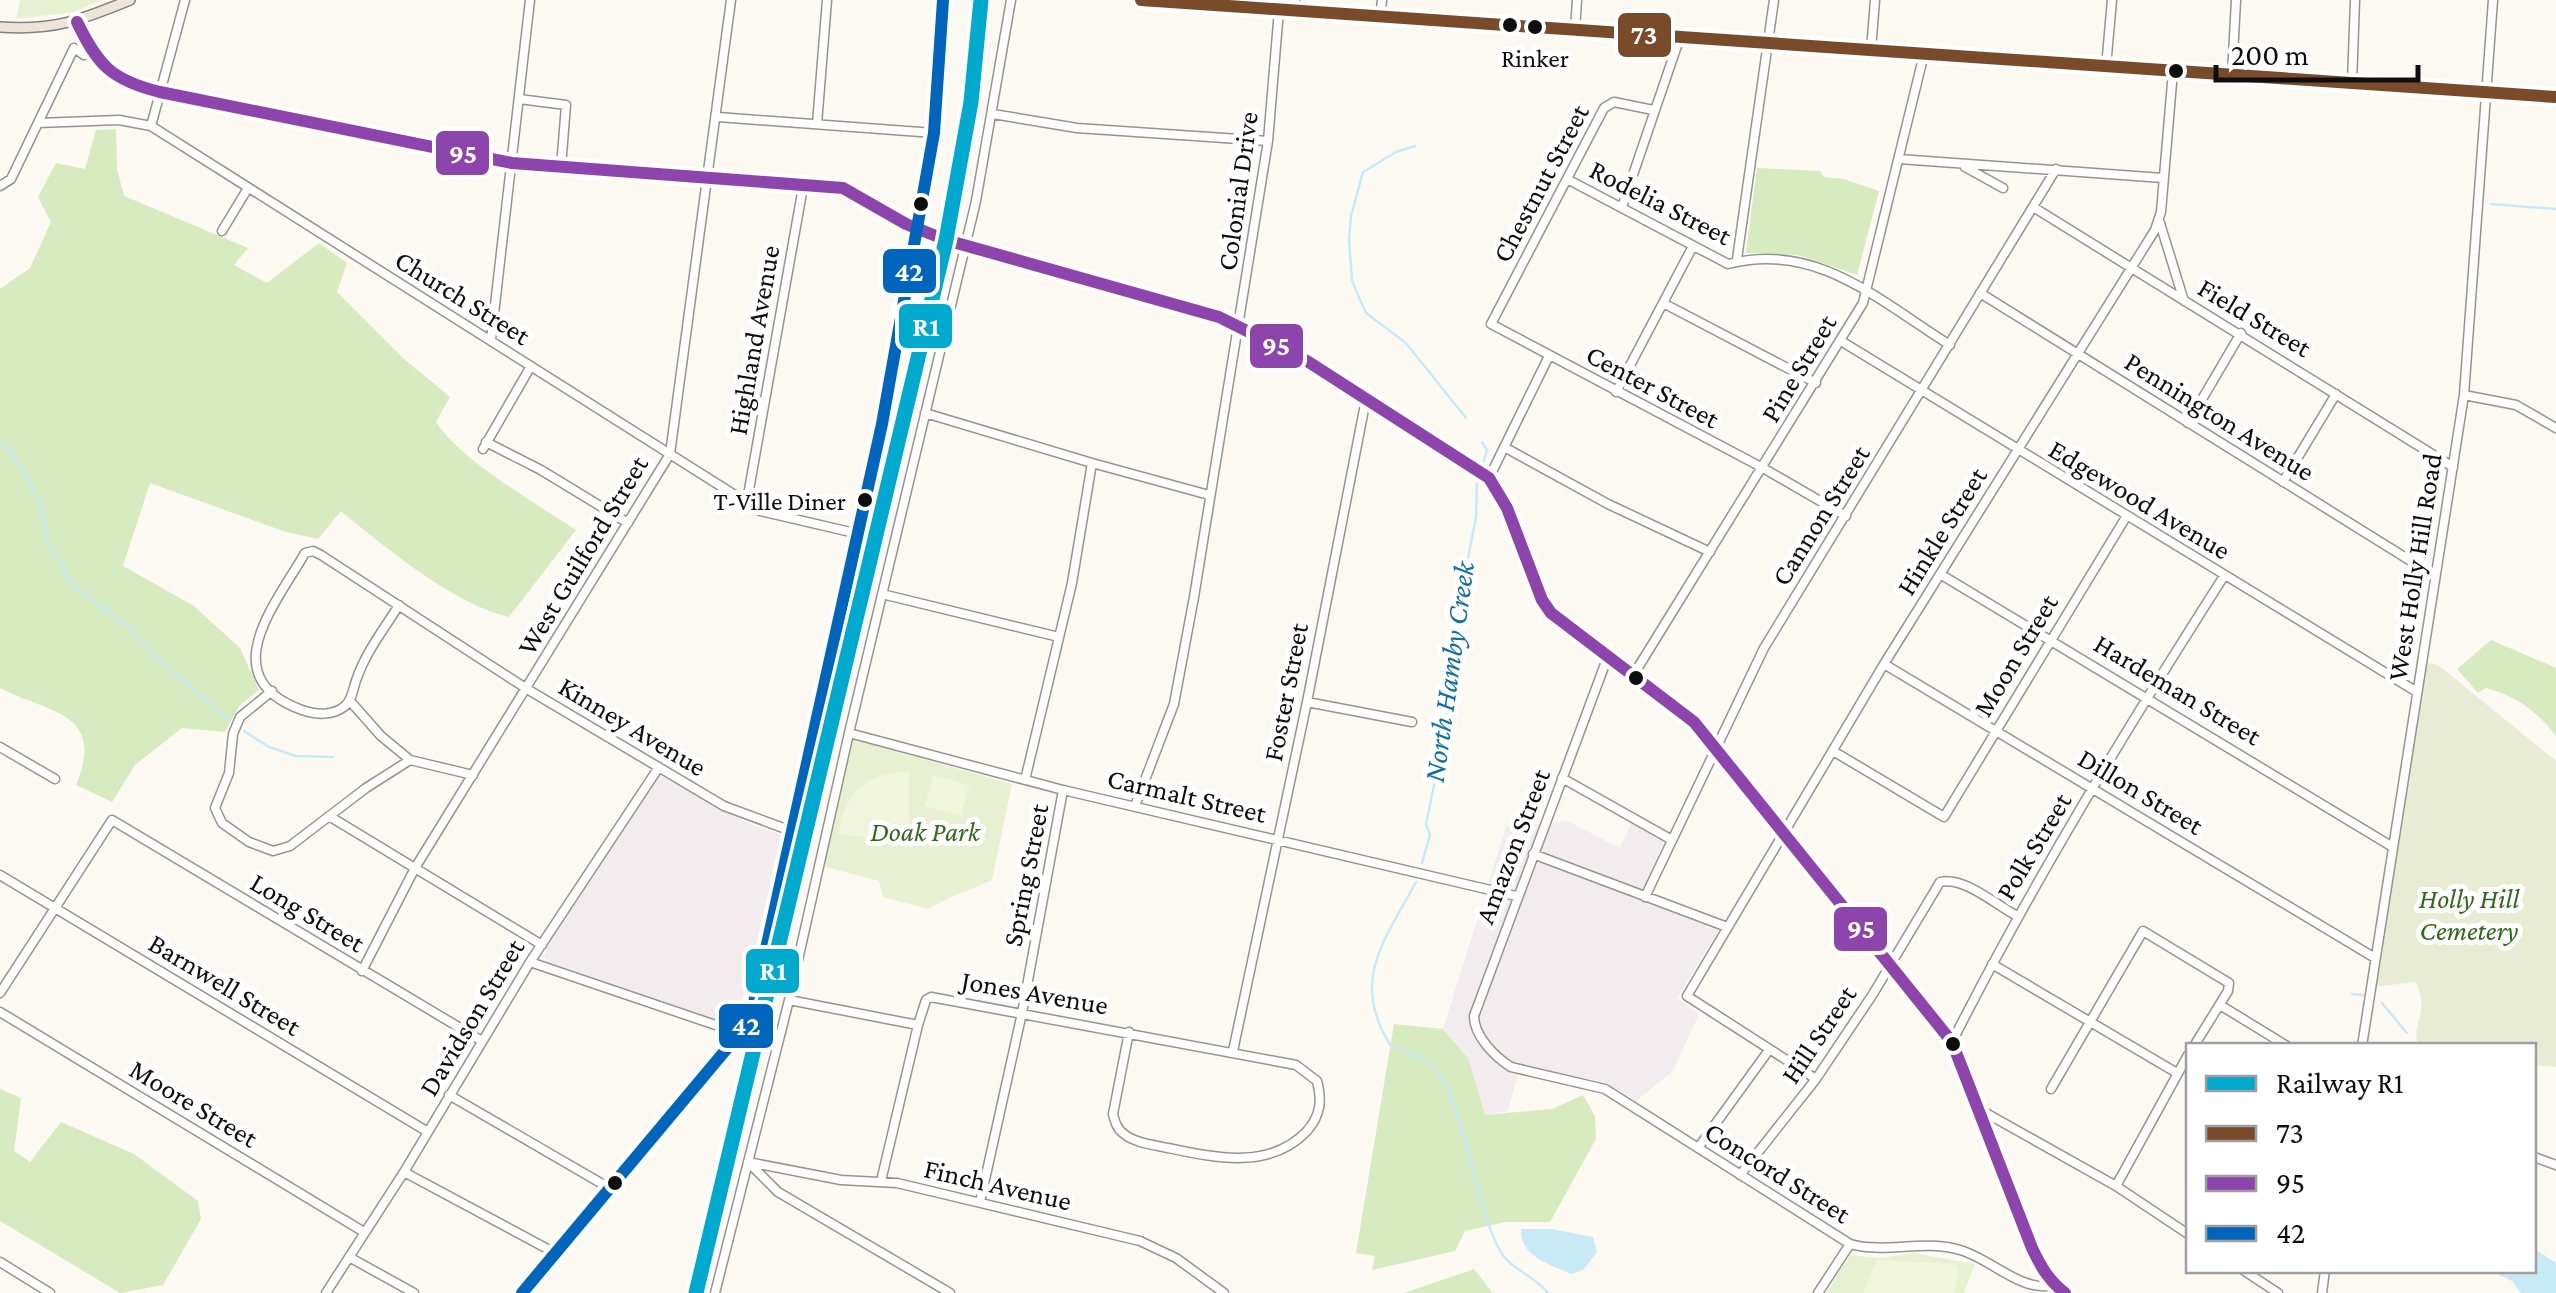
<svg xmlns="http://www.w3.org/2000/svg" width="2556" height="1293" font-family="'Crimson Pro',serif">
<style>
.industrial{fill:#f3ecef}
.green{fill:#e7f1d1}
.forest{fill:#d8eabf}
.cemetery{fill:#e9ecd5}
.pitch{fill:#f0f5db}
.water{fill:#c8eaf7}
.lines{fill:none;stroke-linecap:round;stroke-linejoin:round}
.stream{stroke:#c8eaf7;stroke-width:2.5}
.minor-casing{stroke:#959491;stroke-width:11}
.major-casing{stroke:#82817e;stroke-width:12}
.minor{stroke:#fffefd;stroke-width:8}
.major{stroke:#ede6d8;stroke-width:9}
.bus-1-casing{stroke:#fff;stroke-width:20}
.bus-2-casing{stroke:#fff;stroke-width:20}
.bus-3-casing{stroke:#fff;stroke-width:20}
.bus-1{stroke:#7a4b2a;stroke-width:12}
.bus-2{stroke:#8e44ad;stroke-width:12}
.bus-3{stroke:#0065bd;stroke-width:12}
.rail-1-casing{stroke:#fff;stroke-width:22}
.rail-1{stroke:#00a9ce;stroke-width:15}
.bus-dot{fill:#0e0e0e;stroke:#fff;stroke-width:4}
.labels{text-anchor:middle;stroke-width:10;stroke-linejoin:round;paint-order:stroke}
.bus-label{font-size:26px;fill:#0e0e0e;stroke:#fff}
.street-label{font-size:28px;fill:#0e0e0e;stroke:#fff}
.park-label{font-size:28px;font-style:italic;fill:#31691b;stroke:#fff}
.water-label{font-size:30px;font-style:italic;fill:#116fa6;stroke:#fff}
.line-badge{stroke:#fff;stroke-width:4}
.badge-label{font-size:28px;text-anchor:middle;font-weight:bold;fill:#fff}
</style>
<rect width="100%" height="100%" fill="#fcf9f2"/>
<path class="industrial" d="M657 774 752 825 784 836 735 1027 549 962 544 957 546 948Z
M1567 821 1620 848 1632 822 1664 840 1641 899 1718 931 1677 998 1699 1014 1673 1071 1636 1101 1605 1082 1520 1067 1508 1111 1484 1115 1468 1058 1443 1029 1506 827Z"/>
<path class="green" d="M20 0H102L74 12 16 19Z
M848 738 1012 784 992 880C971 890 948 896 929 909L883 897 879 881 823 866Z
M1913 1253 1975 1264 1964 1293H1826L1850 1255 1882 1258Z"/>
<path class="forest" d="M116 129 117 169 124 196 248 248 234 265 267 283 319 243 347 263 337 292 403 358 450 397 436 422C461 461 536 503 576 530L509 617C453 604 386 548 341 511L318 539 286 532 150 483 123 566 194 606 240 648 259 690 240 705 225 732 182 728 135 765 112 802 76 785C106 712 51 714 0 688V289L30 268 51 222 38 197 56 163 85 169 96 130Z
M1757 168 1820 171 1824 177 1844 179 1879 191 1857 275 1798 255 1746 253Z
M2491 640 2556 668V736C2537 711 2516 696 2486 688L2478 693 2457 669Z
M1394 1024 1443 1029 1468 1058 1485 1115 1552 1109 1583 1095 1595 1116 1596 1139 1550 1222H1505L1465 1231 1455 1251 1372 1270 1375 1256 1356 1253Z
M0 1089 21 1098 14 1151 30 1162 61 1122 134 1154 198 1201 201 1219 163 1285 120 1293 0 1221Z
M1474 1269 1493 1293H1404Z"/>
<path class="cemetery" d="M2422 662 2438 665 2556 761V1067L2534 1065V1046L2418 1045C2411 1019 2430 1017 2416 982L2372 987Z"/>
<path class="pitch" d="M909 771V835L900 841 839 834C842 793 870 772 909 771Z
M933 775 969 785 961 816 925 806Z
M1876 1260 1955 1264 1959 1271 1954 1293H1863Z"/>
<path class="water" d="M1521 1229H1552L1593 1237 1597 1252 1583 1270 1571 1274C1549 1264 1520 1257 1521 1229Z
M2534 1249 2556 1263V1293H2521L2512 1281 2491 1271 2534 1270Z"/>
<g class="lines">
<path class="stream" d="M1415 146 1396 152 1363 172 1351 216 1349 240 1352 280 1357 293 1366 313 1406 343 1466 418
M2491 204 2556 209
M0 441 15 458 40 500 48 543 74 586 133 631 155 656 229 720
M1482 442 1487 450 1482 467
M244 731 269 747 296 756 333 757
M1422 863 1430 835 1426 824 1446 727 1448 676 1457 645 1460 600 1476 517 1477 481
M1416 882C1385 940 1349 981 1391 1046 1406 1051 1419 1055 1432 1066 1463 1095 1475 1203 1498 1247 1509 1270 1533 1274 1548 1293
M2352 994 2363 995
M2382 1003 2407 1033"/>
<g class="minor-casing">
<path id="minor" d="M1294 10 1295 0
M1380 17 1382 0
M77 22C98 65 111 80 160 92L512 163 843 188 906 224 946 240 1219 317 1307 361 1489 478 1507 508 1542 600 1551 613 1694 722 1952 1042 2032 1248C2041 1267 2049 1281 2065 1293
M1575 30 1577 0
M1871 50 1875 0
M2106 67 2112 0
M2232 75 2236 0
M2352 83 2355 0
M519 99 566 105 561 167
M1653 110 1614 102 1604 108 1491 324 1763 468 1846 516
M993 114 1077 128 1268 141
M718 117 934 133
M38 123 119 120 151 126 760 511 859 534
M817 124 827 0
M151 126 185 0
M1899 159 2163 178
M1965 167 2003 188
M1567 179 1728 264C1816 241 1878 300 1950 345
M0 186 11 179 74 48 84 55 92 53
M1622 207 1680 37
M2033 207 2453 467
M2159 220 2184 301
M222 231 248 188
M1737 259 1774 0
M1980 293 2435 576
M1663 303 1816 383
M491 340 530 0
M1841 341 2417 692
M1616 392 1693 246
M2464 395 2516 405 2556 428
M925 413 1092 463 1209 495
M2188 423 2241 333
M486 442 541 470 628 523
M1504 447 1608 504 1710 552
M483 449 531 366
M1489 478 1549 356
M2283 482 2336 394
M747 501 803 187
M1940 574 2391 846
M882 594 1059 637
M399 605C384 629 366 652 357 678 353 687 353 699 345 706 333 716 316 715 302 710 212 677 276 604 305 553L313 551 321 555 527 689 724 806 794 832
M1608 656 1474 1016C1474 1036 1495 1057 1511 1067L1605 1089 1850 1244C1886 1254 1924 1239 1960 1250 1992 1259 2021 1293 2054 1285
M1884 664 2375 958
M1634 674 1863 303 1924 54
M272 691 240 717 233 734 229 773 215 808 222 823 249 842 273 851 290 846 366 788 410 760
M350 701 381 736 410 760 473 775
M1307 702 1412 722
M849 733 1063 790 1516 896
M0 747 55 779
M1833 751 1944 817 2126 517
M1562 778 1672 840
M1025 780 1072 583 1092 463
M1135 806 1174 704 1194 597 1268 141 1279 10
M329 816 542 945
M1533 854 1727 927
M0 875 428 1132
M1645 897 1764 648 2056 169
M530 962 742 1034
M1992 964 2177 1073
M362 971 415 868 670 454 731 0
M0 993 112 820 482 1041
M789 1000 918 1025
M2220 1005 2287 1046
M0 1012 364 1232
M1952 1042C2033 882 2127 728 2224 576
M2362 1046 2464 395 2493 0
M1233 1051 1307 702 1366 399
M1816 1079 1687 996 1884 664 2155 230 2161 212 2173 71
M2051 1089 2143 931 2229 983 2228 991 2194 1046
M449 1095 611 1189
M1977 1108 2116 1186 2188 1234
M1698 1148 1769 1050
M2534 1157 2556 1165
M748 1162 841 1180 897 1183 1140 1241 1176 1258 1224 1293
M748 1162 778 1192 950 1293
M404 1172 557 1254
M1740 1175 1816 1079 1873 994 1940 882C1964 876 1996 905 2017 916
M881 1181 918 1025 926 1000 931 997 1296 1065 1317 1081C1322 1100 1321 1115 1307 1131 1270 1170 1216 1158 1168 1148 1154 1145 1135 1143 1124 1134 1117 1129 1115 1122 1113 1114L1129 1032
M2116 1186 2188 1055
M980 1202 1022 1013 1063 790
M349 1257 414 1293
M0 1262 50 1293
M2243 1270 2278 1293
M326 1293 404 1172 530 962 659 767
M715 1293 789 1000 849 733 976 201 1011 0
M1818 1293 1850 1244
M2322 1293 2325 1270"/>
</g>
<g class="major-casing">
<path id="major" d="M1141 0 2556 97
M0 27C54 31 81 20 130 0
M522 1293 750 1021 882 424 934 133 943 0"/>
</g>
<use href="#minor" class="minor"/>
<use href="#major" class="major"/>
<g class="bus-1-casing">
<path id="bus-1" d="M1141 0 2556 97"/>
</g>
<g class="bus-2-casing">
<path id="bus-2" d="M77 22C98 65 111 80 160 92L512 163 843 188 906 224 946 240 1219 317 1307 361 1489 478 1507 508 1542 600 1551 613 1694 722 1952 1042 2032 1248C2041 1267 2049 1281 2065 1293"/>
</g>
<g class="bus-3-casing">
<path id="bus-3" d="M522 1293 750 1021 882 424 934 133 943 0"/>
</g>
<use href="#bus-1" class="bus-1"/>
<use href="#bus-2" class="bus-2"/>
<use href="#bus-3" class="bus-3"/>
<g class="rail-1-casing">
<path id="rail-1" d="M696 1293 946 240 971 102 981 0"/>
</g>
<use href="#rail-1" class="rail-1"/>
</g>
<g class="bus-dot">
<circle cx="1510" cy="25" r="9"/>
<circle cx="1535" cy="27" r="9"/>
<circle cx="2176" cy="71" r="9"/>
<circle cx="921" cy="204" r="9"/>
<circle cx="865" cy="500" r="9"/>
<circle cx="1636" cy="678" r="9"/>
<circle cx="1953" cy="1044" r="9"/>
<circle cx="615" cy="1183" r="9"/>
</g>
<g class="labels">
<g class="bus-label">
<text x="1535" y="67">Rinker</text>
<text x="846" y="510" text-anchor="end">T-Ville Diner</text>
</g>
<g class="street-label">
<text transform="translate(1540 183) rotate(-62)" y="10">Chestnut Street</text>
<text transform="translate(1237 191) rotate(-82)" y="10">Colonial Drive</text>
<text transform="translate(1661 202) rotate(27)" y="10">Rodelia Street</text>
<text transform="translate(463 297) rotate(32)" y="10">Church Street</text>
<text transform="translate(2255 317) rotate(31)" y="10">Field Street</text>
<text transform="translate(753 340) rotate(-80)" y="10">Highland Avenue</text>
<text transform="translate(1798 368) rotate(-59)" y="10">Pine Street</text>
<text transform="translate(1653 386) rotate(28)" y="10">Center Street</text>
<text transform="translate(2220 416) rotate(32)" y="10">Pennington Avenue</text>
<text transform="translate(2140 499) rotate(31)" y="10">Edgewood Avenue</text>
<text transform="translate(1820 515) rotate(-58)" y="10">Cannon Street</text>
<text transform="translate(1941 531) rotate(-58)" y="10">Hinkle Street</text>
<text transform="translate(582 555) rotate(-59)" y="10">West Guilford Street</text>
<text transform="translate(2414 567) rotate(-81)" y="10">West Holly Hill Road</text>
<text transform="translate(2015 655) rotate(-59)" y="10">Moon Street</text>
<text transform="translate(2178 689) rotate(31)" y="10">Hardeman Street</text>
<text transform="translate(1285 692) rotate(-79)" y="10">Foster Street</text>
<text transform="translate(633 726) rotate(31)" y="10">Kinney Avenue</text>
<text transform="translate(2141 791) rotate(31)" y="10">Dillon Street</text>
<text transform="translate(1187 795) rotate(13)" y="10">Carmalt Street</text>
<text transform="translate(1512 846) rotate(-69)" y="10">Amazon Street</text>
<text transform="translate(2033 846) rotate(-59)" y="10">Polk Street</text>
<text transform="translate(1025 875) rotate(-79)" y="10">Spring Street</text>
<text transform="translate(308 912) rotate(31)" y="10">Long Street</text>
<text transform="translate(225 984) rotate(31)" y="10">Barnwell Street</text>
<text transform="translate(1035 992) rotate(10)" y="10">Jones Avenue</text>
<text transform="translate(471 1017) rotate(-59)" y="10">Davidson Street</text>
<text transform="translate(1818 1034) rotate(-56)" y="10">Hill Street</text>
<text transform="translate(194 1103) rotate(31)" y="10">Moore Street</text>
<text transform="translate(1778 1172) rotate(32)" y="10">Concord Street</text>
<text transform="translate(998 1184) rotate(13)" y="10">Finch Avenue</text>
</g>
<g class="park-label">
<text x="925" y="841">Doak Park</text>
<text x="2469" y="908">Holly Hill<tspan x="2469" dy="32">Cemetery</tspan></text>
</g>
<g class="water-label">
<text transform="translate(1449 672) rotate(-82)" y="10">North Hamby Creek</text>
</g>
</g>
<g class="line-badge">
<rect x="1616" y="11" width="57" height="48" rx="10" fill="#7a4b2a"/>
<rect x="434" y="129" width="57" height="48" rx="10" fill="#8e44ad"/>
<rect x="881" y="247" width="57" height="48" rx="10" fill="#0065bd"/>
<rect x="897" y="302" width="57" height="48" rx="10" fill="#00a9ce"/>
<rect x="1248" y="322" width="57" height="48" rx="10" fill="#8e44ad"/>
<rect x="1832" y="905" width="57" height="48" rx="10" fill="#8e44ad"/>
<rect x="744" y="947" width="57" height="48" rx="10" fill="#00a9ce"/>
<rect x="717" y="1002" width="58" height="48" rx="10" fill="#0065bd"/>
</g>
<g class="badge-label">
<text x="1644" y="44">73</text>
<text x="463" y="163">95</text>
<text x="909" y="281">42</text>
<text x="926" y="336">R1</text>
<text x="1276" y="355">95</text>
<text x="1861" y="938">95</text>
<text x="773" y="980">R1</text>
<text x="746" y="1035">42</text>
</g>
<rect x="2186" y="1043" width="350" height="230" fill="#ffffff" stroke="#9f9f9f" stroke-width="2.5"/>
<rect x="2206" y="1076" width="50" height="15" fill="#00a9ce" stroke="#9f9f9f" stroke-width="2.5"/>
<text x="2276" y="1093" font-size="30" fill="#0e0e0e">Railway R1</text>
<rect x="2206" y="1126" width="50" height="15" fill="#7a4b2a" stroke="#9f9f9f" stroke-width="2.5"/>
<text x="2276" y="1143" font-size="30" fill="#0e0e0e">73</text>
<rect x="2206" y="1176" width="50" height="15" fill="#8e44ad" stroke="#9f9f9f" stroke-width="2.5"/>
<text x="2276" y="1193" font-size="30" fill="#0e0e0e">95</text>
<rect x="2206" y="1226" width="50" height="15" fill="#0065bd" stroke="#9f9f9f" stroke-width="2.5"/>
<text x="2276" y="1243" font-size="30" fill="#0e0e0e">42</text>
<path d="M2216 65v15h202v-15" fill="none" stroke="#0e0e0e" stroke-width="5"/>
<text x="2231" y="65" font-size="30" fill="#0e0e0e" stroke="#ffffff" stroke-width="8" paint-order="stroke">200 m</text>
</svg>
